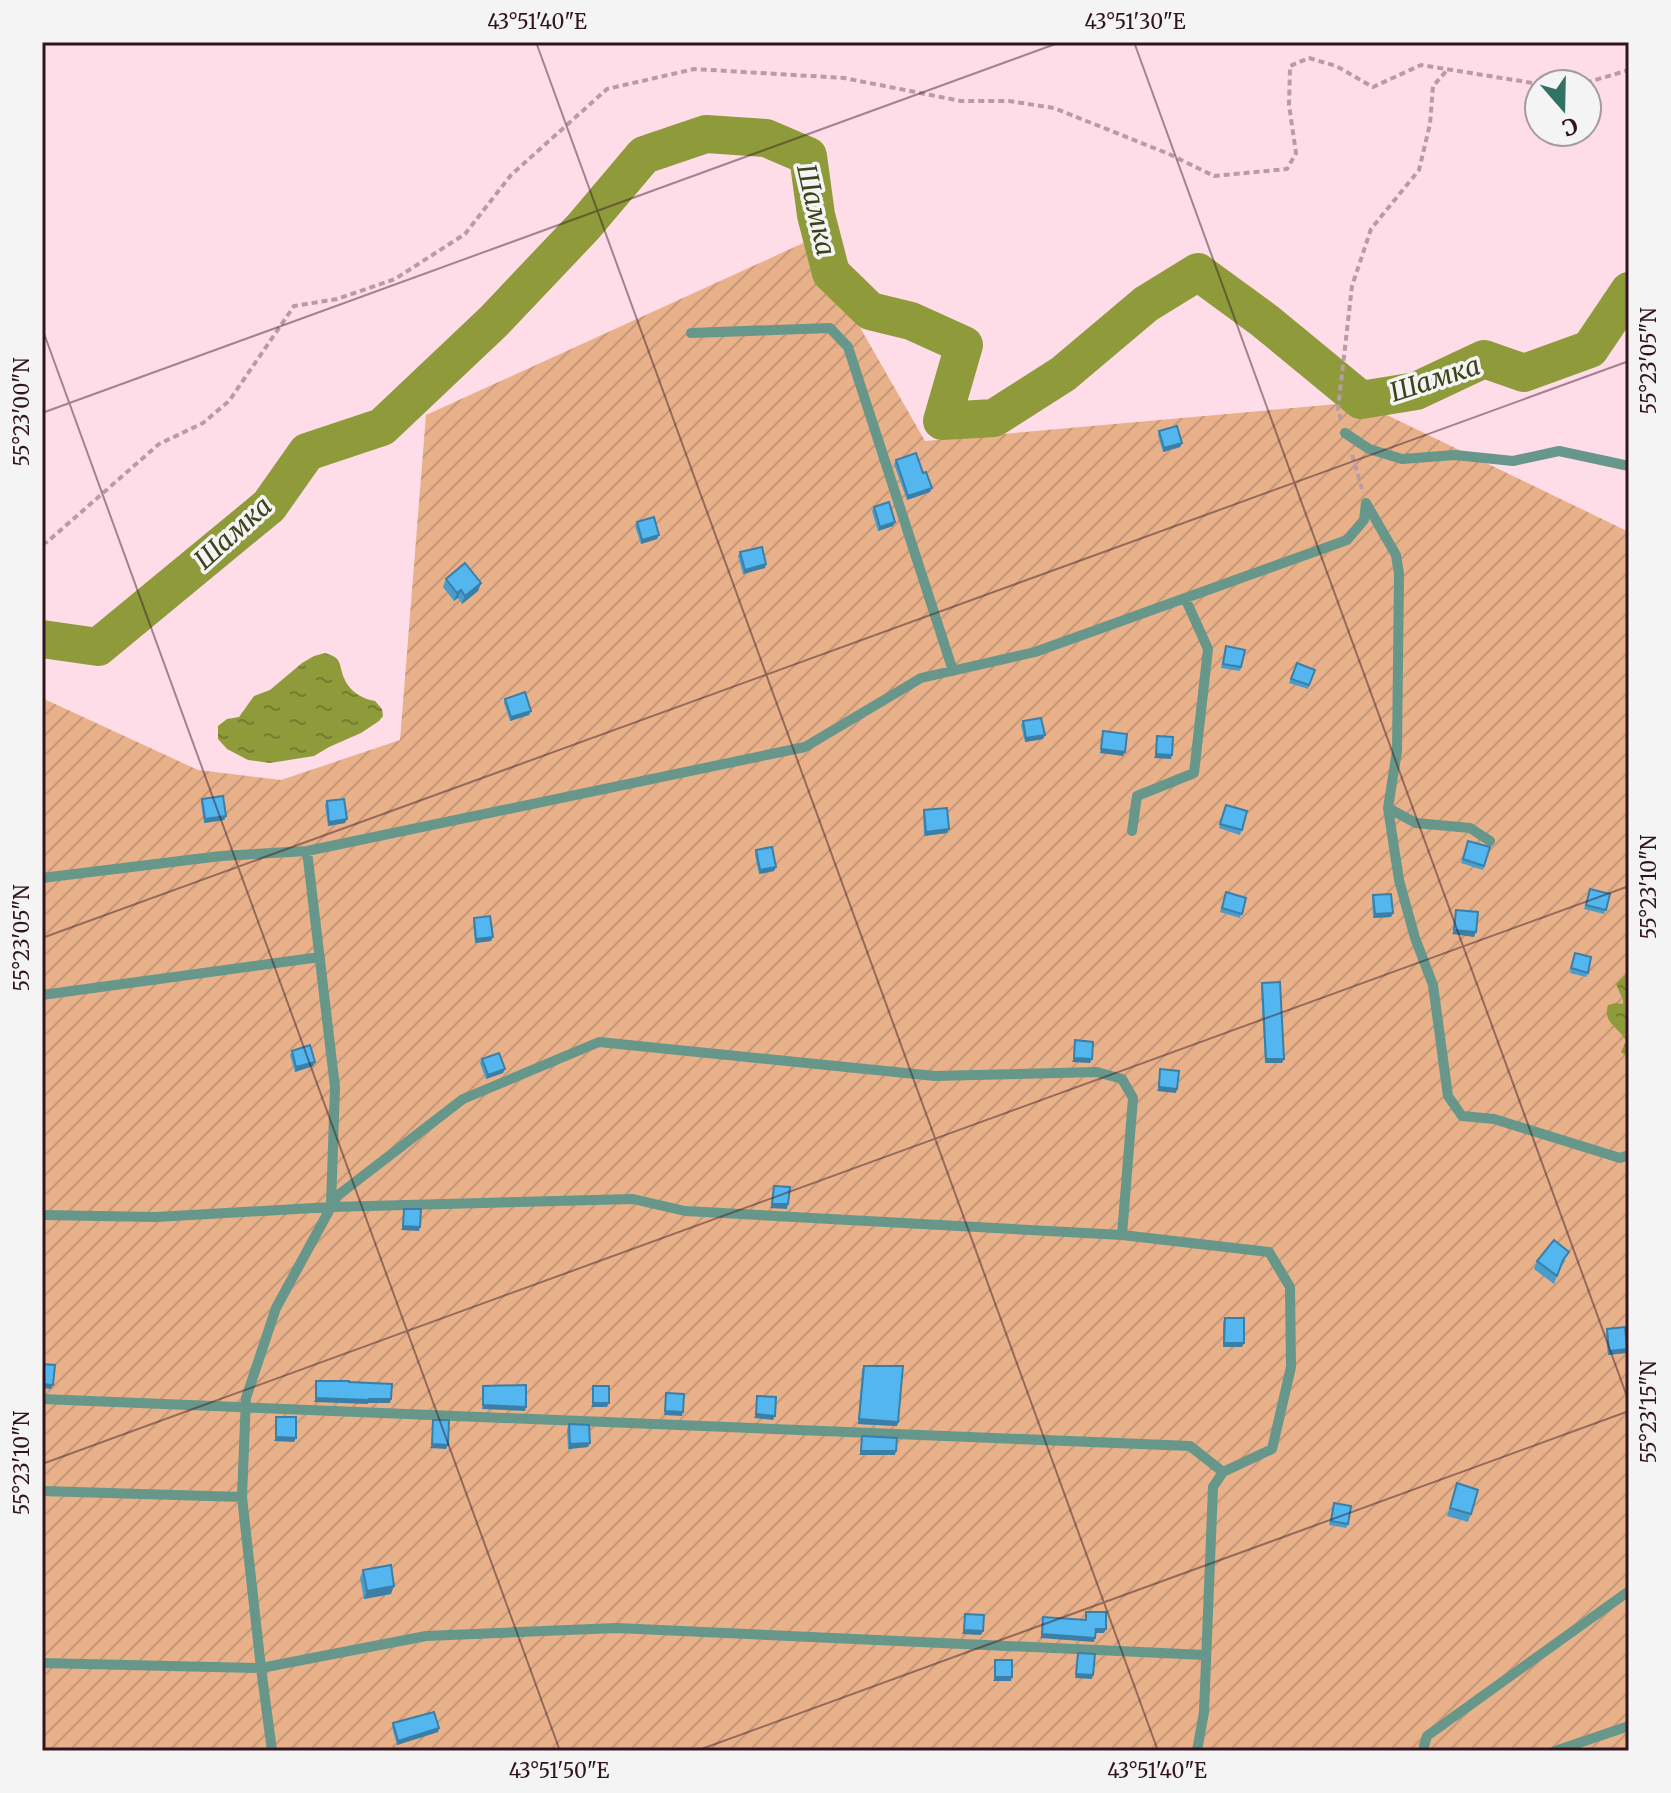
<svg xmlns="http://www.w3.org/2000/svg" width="1671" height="1793" font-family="Merriweather,serif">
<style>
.garden{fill:url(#garden-furrows)}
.water{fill:url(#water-ripples)}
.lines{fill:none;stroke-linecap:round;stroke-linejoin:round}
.river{stroke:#8f9b3b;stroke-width:38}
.path{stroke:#bb9aa6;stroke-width:4;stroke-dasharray:6 4;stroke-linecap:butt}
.lane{stroke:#67978a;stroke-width:10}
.wall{fill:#489dcd}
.shaded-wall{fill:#3b7fa7}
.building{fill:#54b6ee;stroke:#3b7fa7;stroke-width:2}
.ticks{fill:none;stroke:#321420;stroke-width:2;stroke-opacity:0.45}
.labels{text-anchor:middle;stroke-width:7;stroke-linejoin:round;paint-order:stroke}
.water-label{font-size:26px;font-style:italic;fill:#3c421a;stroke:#f4f4f4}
.neatline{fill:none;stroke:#321420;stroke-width:3}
.ticks-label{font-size:20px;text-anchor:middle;fill:#321420}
</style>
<defs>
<pattern id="garden-furrows" width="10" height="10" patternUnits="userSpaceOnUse" patternTransform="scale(2)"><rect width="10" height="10" fill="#e8b18a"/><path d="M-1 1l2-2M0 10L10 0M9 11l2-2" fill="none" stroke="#c79777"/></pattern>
<pattern id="water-ripples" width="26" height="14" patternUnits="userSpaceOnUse" patternTransform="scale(2)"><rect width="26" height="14" fill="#8f9b3b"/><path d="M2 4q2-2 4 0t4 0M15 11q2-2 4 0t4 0" fill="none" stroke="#757d31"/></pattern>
</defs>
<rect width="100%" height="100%" fill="#ffdde8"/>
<path class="garden" d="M810 240 925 441 1360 402 1629 532V1751H42V698L198 770 281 780 400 740 426 415Z"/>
<path class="water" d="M325 653C343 658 338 663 344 678 349 691 362 699 375 701L382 709 383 716 379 721 361 733 329 747 314 756 270 763 248 760 227 749 218 739V726L227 719 239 717 254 696 270 690 302 663 314 656Z
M1629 966V1058L1621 1052 1626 1041C1619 1027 1602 1023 1608 1005L1616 1003 1623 1004V1000L1616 984 1625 975Z"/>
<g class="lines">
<path class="river" d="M42 639 98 647 269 506 307 452 382 427 494 321 584 226 644 155 706 134 766 138 808 156 816 215 831 273 870 311 911 321 964 345 942 421 994 418 1063 374 1146 304 1198 272 1265 321 1361 400 1416 391 1484 359 1524 373 1590 349 1629 291"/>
<path class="path" d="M1576 84 1585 83 1629 70
M1341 420 1338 409 1352 286 1371 229 1419 170 1430 124 1433 86 1448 69
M1352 455 1362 489
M42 544 47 542 159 444 203 423 229 401 294 306 337 299 395 279 465 234 511 175 607 89 694 69 844 78 961 101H1009L1054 108 1169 154 1214 176 1287 169 1296 153 1289 105 1290 66 1309 58 1336 66 1373 87 1421 65 1539 84"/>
<path class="lane" d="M691 333 830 328 848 347 953 671
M1345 433 1369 449 1402 459 1455 455 1513 461 1559 451 1629 466
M1366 503 1396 555 1399 574 1397 751 1388 808 1399 880 1415 938 1433 985 1448 1096 1462 1116 1494 1119 1620 1158 1629 1155
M1388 808 1416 823 1470 828 1490 841
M1132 831 1137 796 1194 773 1208 649 1185 598
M307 851 335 1087 331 1205
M42 878 221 856 307 851 805 747 921 678 1035 652 1347 540 1364 520 1366 503
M42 995 320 957
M42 1215 156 1217 331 1207 633 1199 685 1211 1122 1235 1269 1252 1290 1287 1291 1367 1272 1449 1223 1472 1190 1446 42 1399
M1122 1235 1133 1098 1122 1079 1097 1072 935 1076 599 1042 463 1099 337 1196 276 1308 246 1398 242 1497 261 1668 426 1636 616 1628 1205 1655
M42 1491 242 1497
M42 1663 261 1668 272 1751
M1197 1751 1204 1712 1213 1487 1223 1472
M1424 1751V1746L1427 1736 1629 1591
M1555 1751 1629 1726"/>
</g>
<path class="wall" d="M1159 431 1182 443 1180 447 1163 452 1158 435Z
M896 460 930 492 907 500 894 464Z
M874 507 893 526 878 531 872 511Z
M637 522 657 539 641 544 635 526Z
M740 552 766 564 765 568 743 574 738 556Z
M446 579 481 583 478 591 462 604 458 598 454 601 443 587Z
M1226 646 1241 667 1240 671 1221 668Z
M1297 663 1315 670 1308 689 1289 683Z
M505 699 529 715 510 721 504 703Z
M1023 721 1043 739 1025 742 1021 725Z
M202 799 226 816 224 820 204 823 201 803Z
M327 801 345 823 328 826 325 805Z
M1226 805 1247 811 1240 835 1219 828Z
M924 810 949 829 947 833 924 836 923 814Z
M1468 841 1490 847 1483 870 1461 863Z
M756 850 776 867 774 871 759 874 755 855Z
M1590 889 1610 894 1604 914 1584 909Z
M1226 892 1246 898 1240 918 1220 912Z
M1373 895 1393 913 1391 917 1373 918 1372 899Z
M474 918 491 941 475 943 473 922Z
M1575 953 1588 973 1586 977 1570 973Z
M1262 983 1282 1063H1265L1261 987Z
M292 1051 315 1062 313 1066 295 1072 290 1055Z
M482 1059 503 1073 486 1079 480 1063Z
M1566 1260 1560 1268 1554 1284 1534 1269 1537 1261Z
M1225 1318 1242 1347H1223V1322Z
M1607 1329 1626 1353 1608 1355 1606 1334Z
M864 1366 897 1426 858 1424 862 1370Z
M569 1424 588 1447 568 1449 567 1429Z
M1454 1492 1471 1514 1468 1522 1447 1516Z
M1334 1503 1348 1524 1346 1528 1329 1525Z
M363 1570 391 1594 364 1599 360 1578Z
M393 1723 439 1728 438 1732 397 1745 392 1727Z"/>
<path class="shaded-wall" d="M1182 443 1180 447 1163 452 1164 448Z
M932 488 930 492 907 500 908 496Z
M895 522 893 526 878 531 880 527Z
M659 535 657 539 641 544 642 540Z
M766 564 765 568 743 574 745 570Z
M481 583 478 591 462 604 465 596Z
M461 590 458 598 454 601 457 593Z
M531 711 529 715 510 721 511 717Z
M1045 735 1043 739 1025 742 1026 738Z
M1101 749 1125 752 1123 756 1100 753Z
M1156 754 1172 755 1171 759 1154 758Z
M226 816 224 820 204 823 205 819Z
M347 819 345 823 328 826 329 822Z
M949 829 947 833 924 836 926 832Z
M776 867 774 871 759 874 760 870Z
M1393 913 1391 917 1373 918 1375 914Z
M1454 930 1476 932 1474 937 1452 934Z
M493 937 491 941 475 943 476 939Z
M1074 1058 1092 1059 1090 1063 1072 1062Z
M1266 1059H1284L1282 1063H1265Z
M315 1062 313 1066 295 1072 296 1067Z
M505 1069 503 1073 486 1079 488 1075Z
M1159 1087 1177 1089 1176 1093 1157 1091Z
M772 1204H788L787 1209 770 1208Z
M403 1226 420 1227 419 1231 401 1230Z
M1224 1343H1244L1242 1347H1223Z
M1627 1349 1626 1353 1608 1355 1609 1351Z
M42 1384 53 1385 51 1389 42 1388Z
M316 1398 369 1399H391L390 1403H368V1404L314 1402Z
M593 1403H609L607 1407H591Z
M483 1405 526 1407 525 1411 482 1409Z
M665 1411 683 1412 682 1416 664 1415Z
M756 1414 775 1416 773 1420 754 1418Z
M859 1419 898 1422 897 1426 858 1424Z
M276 1437 296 1438 294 1442 274 1441Z
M590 1443 588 1447 568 1449 570 1444Z
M432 1444 448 1445 446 1449 430 1448Z
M861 1451H896L895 1455H859Z
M394 1586 391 1594 364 1599 367 1591Z
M1096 1629H1106L1104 1633H1094Z
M964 1630 983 1631 981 1635 962 1634Z
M1042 1634 1095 1638 1094 1642 1040 1638Z
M1076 1674 1093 1675 1092 1679 1075 1678Z
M995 1677H1012L1011 1681H993Z
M439 1728 438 1732 397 1745 398 1741Z"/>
<path class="building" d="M1177 426 1182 443 1164 448 1159 431Z
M916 453 923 473 926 472 932 488 908 496 896 460Z
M889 502 895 522 880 527 874 507Z
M654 517 659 535 642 540 637 522Z
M762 547 766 564 745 570 740 552Z
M465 563 481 583 465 596 461 590 457 593 446 579Z
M1226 646 1245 650 1241 667 1223 664Z
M1297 663 1315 670 1309 685 1291 679Z
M525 692 531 711 511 717 505 699Z
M1041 718 1045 735 1026 738 1023 721Z
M1103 731 1127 734 1125 752 1101 749Z
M1157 736 1173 737 1172 755 1156 754Z
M223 796 226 816 205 819 202 799Z
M344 799 347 819 329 822 327 801Z
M1226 805 1247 811 1242 830 1220 824Z
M947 808 949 829 926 832 924 810Z
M1468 841 1490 847 1484 866 1463 859Z
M772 847 776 867 760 870 756 850Z
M1590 889 1610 894 1606 910 1586 905Z
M1226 892 1246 898 1242 914 1222 908Z
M1391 894 1393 913 1375 914 1373 895Z
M1456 910 1478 912 1476 932 1454 930Z
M490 916 493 937 476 939 474 918Z
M1575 953 1591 957 1588 973 1571 968Z
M1280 982 1284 1059H1266L1262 983Z
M1075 1040 1093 1042 1092 1059 1074 1058Z
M310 1045 315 1062 296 1067 292 1051Z
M499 1053 505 1069 488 1075 482 1059Z
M1160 1069 1179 1071 1177 1089 1159 1087Z
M774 1186 790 1187 788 1204H772Z
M404 1209H421L420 1227 403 1226Z
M1554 1240 1569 1252 1563 1260 1557 1276 1537 1261Z
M1225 1318H1244V1343H1224Z
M1625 1327 1627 1349 1609 1351 1607 1329Z
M42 1364 55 1365 53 1385 42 1384Z
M864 1366H903L898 1422 859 1419Z
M316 1381H349V1382L392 1384 391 1399H369V1400L316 1398Z
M526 1385V1407L483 1405V1386Z
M593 1386H609V1403H593Z
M666 1393 684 1394 683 1412 665 1411Z
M757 1396 776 1397 775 1416 756 1414Z
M276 1417H296V1438L276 1437Z
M433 1420H449L448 1445 432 1444Z
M569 1424 589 1425 590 1443 570 1444Z
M862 1436 897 1438 896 1451H861Z
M1457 1483 1478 1490 1471 1514 1450 1508Z
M1334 1503 1351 1506 1348 1524 1331 1521Z
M391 1565 394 1586 367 1591 363 1570Z
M1086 1612H1106V1629H1096L1095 1638 1042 1634 1043 1617 1086 1620Z
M965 1614 984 1615 983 1631 964 1630Z
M1078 1653 1095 1654 1093 1675 1076 1674Z
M995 1660H1012V1677H995Z
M434 1712 439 1728 398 1741 393 1723Z"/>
<path class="ticks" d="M536 42 1158 1751M1134 42 1629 1402M42 328 560 1751M42 413 1061 42M42 938 1629 361M42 1464 1629 886M696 1751 1629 1411"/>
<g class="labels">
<g class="water-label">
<text transform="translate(816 210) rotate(77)" y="9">Шамка</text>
<text transform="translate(1435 379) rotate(-18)" y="9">Шамка</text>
<text transform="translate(233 533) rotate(-42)" y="9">Шамка</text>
</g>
</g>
<rect width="1671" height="1793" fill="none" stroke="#f4f4f4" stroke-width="88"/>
<g transform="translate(1563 108) rotate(160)"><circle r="38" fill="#f4f4f4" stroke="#a69a9f" stroke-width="2"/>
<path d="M0-6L14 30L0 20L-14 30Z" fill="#307364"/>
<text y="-12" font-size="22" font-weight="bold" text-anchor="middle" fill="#321420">С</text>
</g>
<rect x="44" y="44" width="1583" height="1705" class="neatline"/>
<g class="ticks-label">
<text x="537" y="29">43°51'40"E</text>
<text x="1135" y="29">43°51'30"E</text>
<text transform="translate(1649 361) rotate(-90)" y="7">55°23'05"N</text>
<text transform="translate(22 412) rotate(-90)" y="7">55°23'00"N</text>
<text transform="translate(1649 887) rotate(-90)" y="7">55°23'10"N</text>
<text transform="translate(22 938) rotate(-90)" y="7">55°23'05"N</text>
<text transform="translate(1649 1412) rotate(-90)" y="7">55°23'15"N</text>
<text transform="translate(22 1463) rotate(-90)" y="7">55°23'10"N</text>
<text x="559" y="1778">43°51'50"E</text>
<text x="1157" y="1778">43°51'40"E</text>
</g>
</svg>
